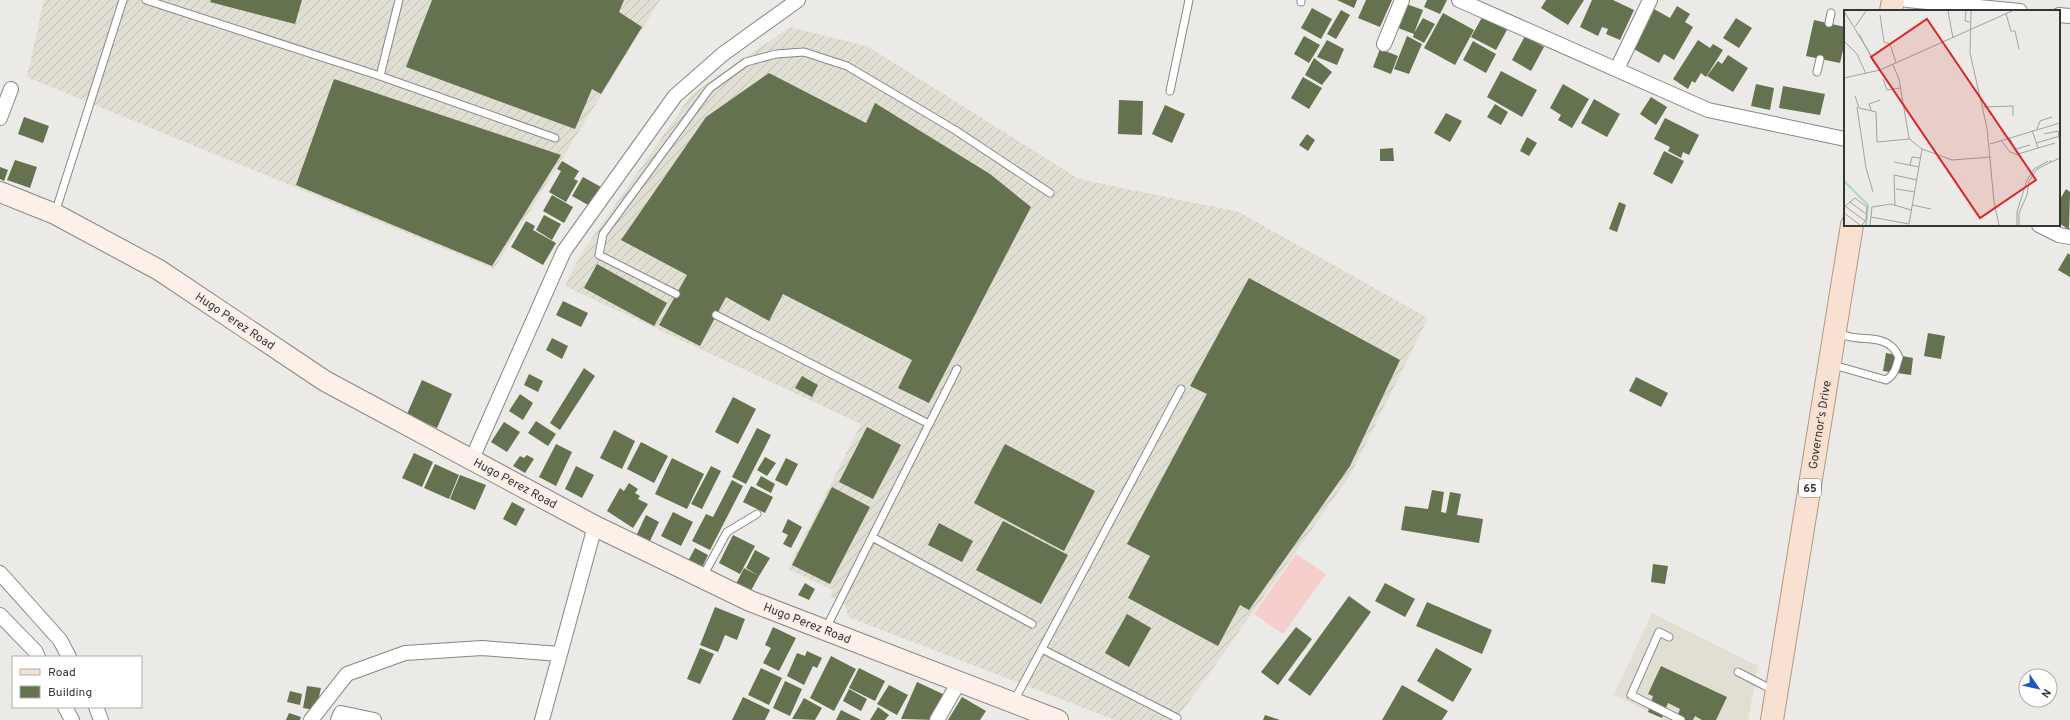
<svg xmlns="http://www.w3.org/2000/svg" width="2070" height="720" font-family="Overpass,sans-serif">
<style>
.built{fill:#e1ded3}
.industrial{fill:url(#industrial-furrows)}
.grass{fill:#f6cecb}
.building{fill:#65724f}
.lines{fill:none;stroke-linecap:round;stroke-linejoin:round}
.lane-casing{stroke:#888784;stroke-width:9}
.street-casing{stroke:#888784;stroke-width:16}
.secondary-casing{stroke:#888784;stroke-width:22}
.primary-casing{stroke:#b29886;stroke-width:24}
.lane{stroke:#fff;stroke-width:7}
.street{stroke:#fff;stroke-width:14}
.secondary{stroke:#fcf0e8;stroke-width:20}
.primary{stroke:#f9e1d1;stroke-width:22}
.labels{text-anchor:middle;stroke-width:4;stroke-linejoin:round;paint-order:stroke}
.shield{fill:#fff;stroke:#727271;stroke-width:1}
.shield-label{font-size:11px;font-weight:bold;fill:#353534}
.street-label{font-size:12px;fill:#353534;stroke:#fff}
.inset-river{fill:none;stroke:#afd7bf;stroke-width:2}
.inset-road{fill:none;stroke:#a2a29f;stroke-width:1}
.view{fill:#d62828;fill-opacity:0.15;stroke:#d62828;stroke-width:2}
.inset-edge{fill:none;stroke:#353534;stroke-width:2}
</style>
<defs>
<pattern id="industrial-furrows" width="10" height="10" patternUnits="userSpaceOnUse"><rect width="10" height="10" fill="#e1ded3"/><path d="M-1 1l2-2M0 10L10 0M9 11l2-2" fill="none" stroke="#c2bfb6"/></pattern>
</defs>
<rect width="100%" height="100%" fill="#ebeae6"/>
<path class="built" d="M1652 613 1758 666 1748 720H1665L1614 695Z"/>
<path class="industrial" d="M44 0H660L494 269 27 77Z
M790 27 867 46 1079 179 1239 212 1428 318 1351 474 1176 720H1115L848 617 845 605 830 596 833 590 788 569 861 424 565 286 581 254 692 94Z"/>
<path class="grass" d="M1296 554 1326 574 1283 634 1254 614Z"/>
<path class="building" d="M211 0H302L295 24 210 2Z
M432 0H624L619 12 642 27 601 94 592 89 575 129 406 67Z
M1337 0H1357L1354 8Z
M1366 0H1392L1380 27 1358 18Z
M1427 0H1447L1440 14 1424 7Z
M1546 0H1584L1568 25 1541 8Z
M1592 0H1613L1634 10 1620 40 1606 34 1608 29 1602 27 1598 36 1580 27Z
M1401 2 1423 10 1414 33 1423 18 1435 24 1424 43 1413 37 1414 34 1393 26Z
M1677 6 1690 14 1685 22 1693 27 1674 60 1664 54 1659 63 1632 48 1654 9 1670 18Z
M1312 8 1332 19 1321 39 1301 28Z
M1341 10 1350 15 1336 39 1327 34Z
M1443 13 1474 30 1455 65 1424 48Z
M1484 14 1508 28 1496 50 1471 37Z
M1736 18 1752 28 1739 48 1723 38Z
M1814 20 1845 27V42L1840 63 1806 56Z
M1304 36 1320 45 1309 63 1294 54Z
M1407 36 1422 44 1409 74 1394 69Z
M1525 36 1544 47 1531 71 1512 60Z
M1327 40 1344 49 1337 65 1317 57Z
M1698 40 1710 48 1713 44 1723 50 1706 77 1701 73 1695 83 1692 81 1688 89 1673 79Z
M1473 41 1496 54 1486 73 1463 60Z
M1380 49 1398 56 1391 74 1373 67Z
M1728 55 1748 68 1733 92 1707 76 1718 61 1722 64Z
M1314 58 1332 72 1322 85 1305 75Z
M1501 71 1537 90 1522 117 1487 97Z
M769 73 866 123 875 103 990 174 1031 207 929 403 898 388 912 360 783 294 769 321 726 297 700 346 659 325 687 275 621 240 706 117Z
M1303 77 1322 88 1309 109 1291 98Z
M334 79 561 155 492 266 296 185Z
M1563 84 1589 99 1572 128 1558 120 1561 115 1550 108Z
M1756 84 1774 88 1770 110 1751 106Z
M1783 86 1825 94 1820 115 1779 108Z
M1651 97 1667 107 1656 125 1640 114Z
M1594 99 1620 114 1607 137 1581 123Z
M1119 100 1143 101 1142 135 1118 134Z
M1495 104 1508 112 1501 125 1487 117Z
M1165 105 1185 114 1172 143 1152 134Z
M1446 113 1462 121 1450 142 1434 133Z
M24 117 49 126 43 143 18 134Z
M1665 118 1699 135 1689 155 1683 152 1681 158 1668 151 1670 147 1654 139Z
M1307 134 1315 140 1308 151 1299 145Z
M1527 137 1537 143 1529 156 1520 151Z
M1393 148 1394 161H1380V149Z
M1664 151 1684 161 1672 184 1653 174Z
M15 160 37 167 30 188 7 180Z
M562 161 579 171 574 179 578 181 566 202 549 192 561 171 557 169Z
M0 167 8 170 4 181 0 179Z
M583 177 601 187 590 206 572 196Z
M2066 189 2070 192 2069 230 2059 223V201Z
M552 195 573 207 564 223 543 211Z
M1619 202 1626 205 1617 232 1609 229Z
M544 215 561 224 552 240 536 230Z
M526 221 535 226 533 230 556 243 543 265 511 247Z
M2068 253 2070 255V277L2058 270Z
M597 264 667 303 654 326 584 288Z
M1249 278 1400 360 1350 466 1249 610 1240 605 1218 646 1128 598 1150 556 1127 544 1207 394 1190 386Z
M563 301 588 313 581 327 556 315Z
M1928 333 1945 336 1941 359 1924 356Z
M552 338 568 346 562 359 546 350Z
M1886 353 1913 358 1911 375 1883 371Z
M584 368 595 376 560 430 550 423Z
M529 374 543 381 538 392 524 385Z
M802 376 818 385 812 397 795 388Z
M1636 377 1668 393 1661 407 1629 391Z
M422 380 452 394 437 428 407 414Z
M520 394 533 403 523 420 509 411Z
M733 397 756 409 738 444 715 432Z
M536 421 556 434 548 446 528 433Z
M504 422 520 432 507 452 491 442Z
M867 427 901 445 873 499 839 482Z
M757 428 771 435 746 484 732 477Z
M614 430 635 441 622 469 600 458Z
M641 442 668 456 654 483 627 469Z
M556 444 572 452 556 486 539 477Z
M1005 444 1095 491 1064 551 974 503Z
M414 453 433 462 422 487 402 478Z
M527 455 534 459 525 473 513 466 520 456 524 458Z
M765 457 776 463 767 476 757 470Z
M672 458 704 474 687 509 655 494Z
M786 458 798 464 787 486 775 480Z
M435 464 459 475 449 499 424 488Z
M576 466 594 475 582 498 565 489Z
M711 466 721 471 702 509 691 504Z
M460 475 486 485 475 510 450 499Z
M761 476 775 484 771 493 756 485Z
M732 480 743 486 710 550 692 541 706 514 713 517Z
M629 483 638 489 635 493 640 496 638 499 648 504 633 528 607 511 620 488 624 491Z
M751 486 773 497 765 513 743 502Z
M832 487 870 507 830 584 792 565Z
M1432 490 1444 492 1441 512 1446 513 1450 492 1461 494 1457 515 1483 519 1479 543 1401 530 1405 506 1428 509Z
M512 502 525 509 516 526 503 519Z
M673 512 693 522 681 546 661 536Z
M646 515 659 522 649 543 636 536Z
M788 519 802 527 791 548 783 544 788 535 782 532Z
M1003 521 1068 555 1041 604 976 570Z
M939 523 973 541 962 562 928 545Z
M733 535 755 546 740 574 719 563Z
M695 548 708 555 701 570 687 563Z
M755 550 770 558 759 576 746 568Z
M1653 564 1668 566 1665 584 1651 582Z
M744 568 759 576 749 594 735 586Z
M805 583 815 589 809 600 798 595Z
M1385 583 1415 599 1405 617 1375 601Z
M1349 596 1371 612 1310 696 1288 680Z
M1427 602 1492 630 1482 654 1416 626Z
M715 607 745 619 737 640 725 635 718 652 700 645Z
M1127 614 1151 628 1129 667 1105 653Z
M773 627 796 638 779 671 763 663 771 648 765 645Z
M1296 627 1312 639 1278 685 1261 672Z
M700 648 714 654 700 684 687 679Z
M1436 648 1472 669 1453 702 1417 681Z
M807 651 822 658 817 668 813 666 804 685 787 676 797 653 805 656Z
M831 656 856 669 834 711 810 698Z
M1661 666 1727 697 1716 720H1702L1695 716 1693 720H1676L1680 709 1668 703 1662 718 1648 712 1653 696 1648 694Z
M761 668 782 678 769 705 748 695Z
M859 668 885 681 875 701 849 688Z
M785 681 802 689 790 716 773 708Z
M917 682 945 695 935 720 901 719Z
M889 685 908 695 897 715 877 704Z
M1402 685 1448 711 1442 720H1382Z
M307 686 321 688 316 710 303 708Z
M849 689 867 699 861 711 843 701Z
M290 691 302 694 300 705 287 702Z
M743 697 770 710 765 720H732Z
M962 697 986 711 980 720H948Z
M804 698 822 708 815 720 792 719Z
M878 707 889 715 885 720H870Z
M841 710 861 720H836Z
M289 713 301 717 300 720H286Z
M1265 715 1280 720H1263Z"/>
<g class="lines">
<g class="lane-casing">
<path id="lane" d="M146 0 380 76 555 138
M1301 2V0
M1829 23 1831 13
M1817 72 1820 59
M380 76 399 0
M1170 91 1189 0
M55 213 123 0
M676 294 599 255 603 234 710 88 746 62 776 54 804 52 847 66 955 130 1050 193
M716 315 929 424
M1831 367 1837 366 1886 380C1895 375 1896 367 1899 357 1897 354 1895 349 1892 347 1878 333 1852 344 1838 331
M872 537 1032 624
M703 576 727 532 757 514
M825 630 957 369
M1669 637 1659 632 1631 695 1681 720
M1042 649 1177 718
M1738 672 1773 690
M1014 701 1181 389"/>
</g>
<g class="street-casing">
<path id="street" d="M1459 0 1708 110 1845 139
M1907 0 2020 11
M2059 15 2070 16
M1384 44 1402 0
M1617 69 1650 0
M0 118 11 89
M2039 225 2059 235 2070 237
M471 461 564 251 675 96 723 54 798 0
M0 573 60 640 69 657
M0 615 35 651 38 657
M65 707 72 720
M96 707 101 720
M311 720 347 674 405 653 482 648 560 654
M338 720 341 713 374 720
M542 720 595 526
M937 720 959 682"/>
</g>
<g class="secondary-casing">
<g id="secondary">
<path id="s1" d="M0 192 55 214 159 270 325 381 595 526 750 601 1058 720"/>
</g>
</g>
<g class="primary-casing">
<g id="primary">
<path d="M1891 11 1893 0"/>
<path id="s2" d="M1772 720 1852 225"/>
</g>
</g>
<use href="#lane" class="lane"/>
<use href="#street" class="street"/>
<use href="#secondary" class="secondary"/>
<use href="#primary" class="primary"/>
</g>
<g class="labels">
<rect class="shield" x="1799" y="479" width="22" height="18" rx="3"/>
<g class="shield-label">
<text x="1810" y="492">65</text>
</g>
<g class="street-label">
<text dy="4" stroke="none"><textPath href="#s1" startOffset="269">Hugo Perez Road</textPath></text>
<text dy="4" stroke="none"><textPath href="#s2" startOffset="299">Governor's Drive</textPath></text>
<text dy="4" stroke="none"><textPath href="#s1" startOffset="593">Hugo Perez Road</textPath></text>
<text dy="4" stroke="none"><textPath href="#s1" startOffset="917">Hugo Perez Road</textPath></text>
</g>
</g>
<g transform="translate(1844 10)">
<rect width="216" height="216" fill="#ebeae6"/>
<path class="inset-river" d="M0 171 24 195 22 215"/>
<path class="inset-road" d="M0 1 36 60M104 1 109 28M122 1 121 11 126 12M127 1 126 43 143 118 150 192 155 215M162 4 167 21H171L175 39M36 5 40 32 46 34 52 53M11 17 22 1M15 24 30 52M0 31 13 44 22 64M49 55 55 69 65 128 69 132 78 139 108 150 147 147M0 68 36 60 168 1M39 69 43 80 56 78M11 86 15 98 32 102 33 132 66 129M13 97 22 158 29 182M139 97 169 96V106M27 100 25 94 36 90M193 119 196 111 208 107M188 120 194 138M200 124 214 121 216 132M165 127 174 144 211 133M157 130 166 142 177 146M192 133 216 126M146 134 216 113M172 139 186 135M207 150 205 153 216 148M50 152 75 157M66 155 68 147 76 148M52 179 71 182M6 192 22 204M68 195 87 199M1 196 21 211M51 196 50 165 73 170M0 197 11 188 23 197 22 210 18 215M0 203 16 215M27 207 65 214 78 139M26 215 28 197 47 194 67 200M173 215V202L183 170 190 159 204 151M175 215V203L183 185 185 171 193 159 205 153"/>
<path class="view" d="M83 9 192 170 136 208 27 47Z"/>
<rect width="216" height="216" class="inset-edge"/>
</g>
<rect x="12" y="656" width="130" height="52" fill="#ffffff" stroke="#aeaeae"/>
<rect x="20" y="669" width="20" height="6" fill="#f9e1d1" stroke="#aeaeae"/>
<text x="48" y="676" font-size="12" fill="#353534">Road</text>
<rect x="20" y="686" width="20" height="12" fill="#65724f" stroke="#aeaeae"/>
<text x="48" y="696" font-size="12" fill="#353534">Building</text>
<g transform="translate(2038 688) rotate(124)"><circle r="19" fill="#ffffff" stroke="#aeaeae"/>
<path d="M0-3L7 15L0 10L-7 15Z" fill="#1a58c4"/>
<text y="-6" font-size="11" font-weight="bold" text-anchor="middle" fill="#353534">N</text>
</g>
</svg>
